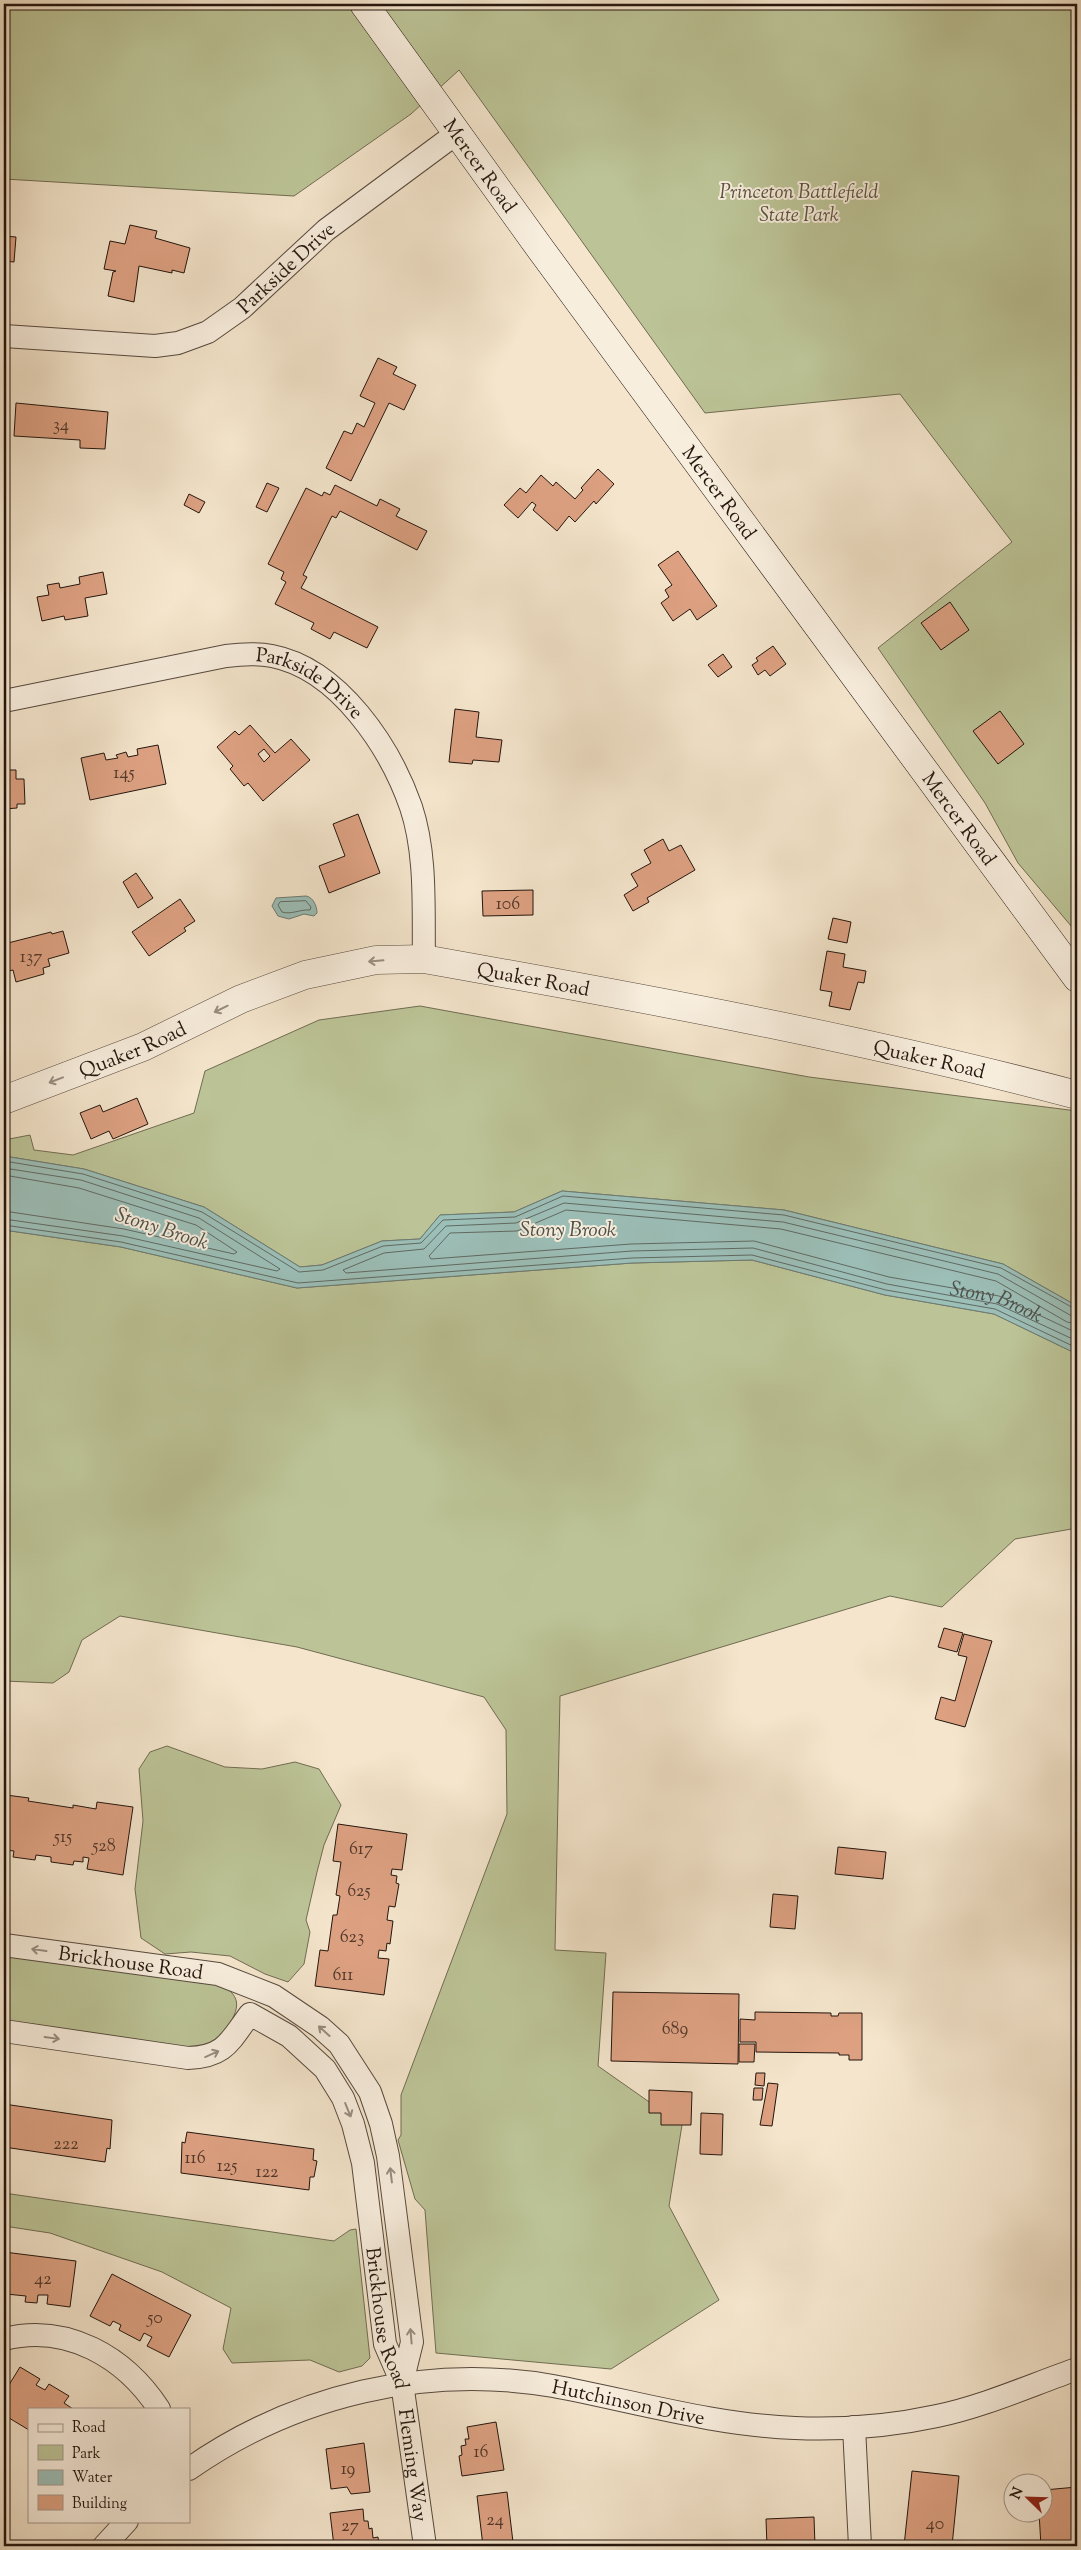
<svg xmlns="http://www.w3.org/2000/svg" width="1081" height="2550" font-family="'Sorts Mill Goudy',serif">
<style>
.green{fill:#bcc497;stroke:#706c52}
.water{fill:#9cbfb8;stroke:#6c7b74}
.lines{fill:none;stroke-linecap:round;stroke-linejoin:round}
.shore{stroke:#606a63;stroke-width:1}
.building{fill:#dda182;stroke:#23150e;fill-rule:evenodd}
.minor-casing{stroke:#57493e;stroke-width:24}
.tertiary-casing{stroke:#57493e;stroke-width:29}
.secondary-casing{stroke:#23150e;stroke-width:29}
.minor{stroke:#f8eede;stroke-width:22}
.tertiary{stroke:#f8eede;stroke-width:28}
.secondary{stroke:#f8eede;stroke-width:28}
.oneway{stroke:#988c80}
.labels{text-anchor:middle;stroke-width:4;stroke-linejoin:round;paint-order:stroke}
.number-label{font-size:18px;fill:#52382b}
.street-label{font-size:20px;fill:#23150e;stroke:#f8eede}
.park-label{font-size:20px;font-style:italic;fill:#59523e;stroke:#f8eede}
.water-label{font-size:21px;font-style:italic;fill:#4d504a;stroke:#f8eede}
</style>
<rect width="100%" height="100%" fill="#f4e5cc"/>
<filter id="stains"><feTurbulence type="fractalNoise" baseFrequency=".004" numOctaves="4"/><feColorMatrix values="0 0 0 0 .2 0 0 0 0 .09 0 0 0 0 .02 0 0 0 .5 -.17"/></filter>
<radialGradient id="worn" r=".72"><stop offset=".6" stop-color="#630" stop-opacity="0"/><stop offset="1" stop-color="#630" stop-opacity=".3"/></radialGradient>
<path class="green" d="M4 4H1077V933L1018 863 985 803 878 648 1012 542 900 394 705 413 459 70 411 114 294 196 4 179Z
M420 1006 809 1077 1077 1111V1306L1003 1264 784 1210 562 1191 514 1212 440 1215 420 1239 382 1241 322 1265 300 1267 204 1207 84 1169 4 1156V1140L30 1135 34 1150 73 1155 194 1113 205 1071 319 1020Z
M4 1230 121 1247 297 1288 632 1263 752 1260 885 1295 994 1314 1077 1354V1528L1015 1539 942 1607 890 1596 560 1696 555 1950 606 1953 598 2066 682 2125 669 2206 719 2300 611 2369 436 2353 425 2210 415 2199 398 2140 401 2135V2095L507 1814 506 1730 484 1697 297 1647 120 1616 82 1640 69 1672 53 1683 4 1681Z
M167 1746 225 1767 262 1769 295 1762 319 1769 341 1805 324 1845 317 1872 306 1920 310 1932 304 1964 288 1982 265 1974 230 1956 191 1952 165 1954 141 1938 135 1889 143 1821 139 1769 150 1752Z
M4 1952 213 1982C238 1991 244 2004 227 2027 224 2031 222 2036 218 2040 212 2045 200 2048 192 2051L4 2024Z
M4 2193 334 2241 350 2230 356 2229 370 2358 362 2366 339 2372 310 2360 232 2363 223 2349 231 2308 162 2272 50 2233 4 2226Z"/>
<path class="water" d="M306 896C313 897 317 906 317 913L314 916 304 914 289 919 278 916 272 906 276 898Z
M4 1156 84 1169 204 1207 300 1267 322 1265 382 1241 420 1239 440 1215 514 1212 562 1191 784 1210 1003 1264 1077 1306V1354L994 1314 885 1295 752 1260 632 1263 297 1288 121 1247 4 1230Z"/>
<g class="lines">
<g class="shore">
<path d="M306 901 311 907 310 910C301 909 291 915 282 912L278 905 280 902Z"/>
<path d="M4 1161 83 1174 202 1212 299 1272 323 1270 383 1246 421 1243 443 1220 515 1217 563 1196 784 1215 1001 1268 1077 1310"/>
<path d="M4 1168 81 1180 199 1218 280 1269 277 1271 123 1236 4 1219"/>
<path d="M4 1175 79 1188 196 1225 237 1252 234 1254 124 1229 4 1211"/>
<path d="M4 1225 121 1242 298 1283 632 1258 752 1255 886 1290 995 1309 1077 1348"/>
<path d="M1077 1316 1070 1315 998 1274 783 1222 564 1203 516 1223 446 1226 424 1249 384 1253 343 1270 346 1273 632 1251 753 1248 887 1284 997 1304 1077 1341"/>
<path id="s1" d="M1077 1324 1067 1322 996 1281 781 1229 566 1210 517 1231 450 1233 429 1256 431 1259 631 1244 754 1241 889 1277 999 1296 1077 1333"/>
</g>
</g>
<path class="building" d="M130 225 157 231 155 238 190 248 184 273 172 270V273L139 266 134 302 108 296 113 272 116 271 104 269 110 241 125 244Z
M4 236 16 237 14 262 4 261Z
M378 358 397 367 393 374 416 385 404 410 389 403 351 481 326 468 344 431 352 434 357 423 364 427 375 403 360 396Z
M16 403 108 412 105 449 80 448V440L14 436Z
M598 469 614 484 596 504 594 501 575 522 569 516 557 531 533 510 536 505 532 502 518 518 504 505 520 488 526 493 541 475 553 486 556 482 575 499 583 490 581 488Z
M267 483 279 488 267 512 256 507Z
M335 485 377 506 380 499 400 509 396 516 427 531 417 550 340 511 336 518 332 516 303 575 307 577 301 588 378 627 367 648 334 632 330 639 311 629 314 623 275 604 286 582 281 579 284 572 268 564 306 488 322 496 324 492 330 495Z
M189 494 205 502 199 513 184 505Z
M678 551 717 606 697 620 690 609 673 621 661 603 669 597 665 590 672 585 658 565Z
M103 572 107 594 85 598 88 616 65 620 64 616 42 621 37 597 49 595 47 585 59 583 60 588 80 584 79 577Z
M950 602 969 630 941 650 921 623Z
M773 646 786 664 770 676 765 670 758 675 752 665 758 661 756 658Z
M723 654 732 667 718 677 708 665Z
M455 709 479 712 476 737 502 740 499 762 473 760 472 764 449 762Z
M1000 711 1024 744 998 764 973 731Z
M250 725 275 753 291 739 310 760 263 801 248 783 244 786 230 769 233 766 217 747 235 731 239 735ZM264 749 270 756 264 762 258 754Z
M158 745 166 784 90 800 81 758 104 753 106 760 118 758 116 755 126 752 128 757 138 755 137 749Z
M4 770H16V779H24L25 804H17V808L4 809Z
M358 814 380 873 329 893 319 866 345 856 333 824Z
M663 839 669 851 681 845 695 870 647 898 649 902 633 911 624 895 638 886 631 874 651 863 644 850Z
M136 873 153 898 138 908 123 882Z
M533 890V915L483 916 482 891Z
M180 899 195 921 184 928 186 931 149 956 132 932Z
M833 918 851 922 847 943 828 939Z
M63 931 69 953 48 959 50 966 43 968 44 974 16 982 13 970 4 972V935H6L8 943 51 932 52 934Z
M827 951 845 954 843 967 866 971 864 983 858 982 850 1010 829 1006 832 992 820 990Z
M137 1098 148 1124 113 1139 109 1131 91 1139 80 1113 100 1105 103 1112Z
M944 1628 963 1633 957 1652 938 1647Z
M964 1634 992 1641 965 1727 935 1719 941 1697 955 1701 967 1657 958 1655Z
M4 1787 7 1788 6 1795 29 1798 28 1801 73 1808V1805L96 1809 97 1802 133 1807 123 1875 87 1869 89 1858 83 1857V1862L74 1861 73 1865 51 1862V1857L36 1855 35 1860 13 1857 14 1851 4 1850Z
M338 1824 407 1834 402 1870 392 1869 391 1875 397 1876 396 1883 399 1884 395 1907 389 1906 387 1920 393 1921 390 1944 387 1943 386 1951 379 1950 378 1958 389 1959 384 1995 315 1986 320 1950 328 1951 333 1915H337L340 1896 336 1895 341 1862 333 1861Z
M838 1847 886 1852 883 1879 835 1874Z
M773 1894 798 1896 795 1929 770 1927Z
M613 1992 739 1994 738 2064 611 2061Z
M755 2012 831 2013V2016H838L839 2013H862V2060H849V2055H839V2053L756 2052V2042H740V2019L755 2020Z
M739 2044H755L754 2062H739Z
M756 2073H765L764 2086 755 2085Z
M768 2083 778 2084 772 2126 760 2125Z
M754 2088H763L762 2100H753Z
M649 2090 692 2092 691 2125H661V2113H649Z
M4 2104 112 2120 110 2149 107 2148 105 2162 4 2147Z
M701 2113 723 2114 722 2155 700 2154Z
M187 2132 314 2149 313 2160 317 2161 314 2177H310L309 2190 181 2173 182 2142 185 2143Z
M4 2252 76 2261 70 2307 47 2304 48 2295H38L37 2303 25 2302 26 2296 6 2294 4 2299Z
M112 2274 191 2315 169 2357 147 2346 152 2337 144 2333 140 2341 119 2330 121 2325 113 2321 110 2326 90 2316Z
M20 2367 40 2379 36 2385 45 2390 49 2384 69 2396 64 2403 73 2409H29V2430L4 2415V2393Z
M496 2422 504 2470 462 2476 459 2456 462 2455 461 2446 466 2445 465 2439H469L467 2427Z
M364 2443 370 2492 351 2494 347 2487 331 2489 326 2449Z
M912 2471 959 2476 952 2546H904Z
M1077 2487V2546H1041L1039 2512H1044V2490Z
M507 2492 513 2542 483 2546 477 2496Z
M363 2509 364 2521H368L369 2529 372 2528 373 2538 378 2537 379 2546H334L330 2513Z
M814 2517 815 2546H767L766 2519Z"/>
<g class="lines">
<g class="minor-casing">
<g id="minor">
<path id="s2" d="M4 336 155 346 178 343 208 332 242 308 326 230 457 133"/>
<path id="s3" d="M4 701 226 656C242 654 256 653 272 656 339 669 390 747 411 807 427 855 423 910 424 959"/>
<path id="s4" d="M4 1945 218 1974 274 1996 320 2027 339 2044 370 2092 381 2124 388 2156 412 2342 402 2383"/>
<path id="s5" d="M4 2031 188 2058C225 2057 230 2041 250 2014L289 2036 325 2069 343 2098 353 2124 363 2163 385 2344 402 2383 425 2546"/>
<path d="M4 2339C67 2323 125 2357 159 2409"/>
<path d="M854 2427 860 2546"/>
<path id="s6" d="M189 2469C295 2395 426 2364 553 2386 633 2401 714 2425 795 2428 842 2430 891 2426 937 2416 985 2406 1031 2385 1077 2369"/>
<path d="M104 2546 127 2521"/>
</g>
</g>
<g class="tertiary-casing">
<g id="tertiary">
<path id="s7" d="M4 1100 143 1047 241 999 305 975 376 960 424 959C643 998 862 1038 1077 1095"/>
</g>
</g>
<g class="secondary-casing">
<g id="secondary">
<path id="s8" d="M364 4 539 247 1077 978"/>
</g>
</g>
<use href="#minor" class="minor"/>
<use href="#tertiary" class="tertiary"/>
<use href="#secondary" class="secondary"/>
</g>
<defs><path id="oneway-shaft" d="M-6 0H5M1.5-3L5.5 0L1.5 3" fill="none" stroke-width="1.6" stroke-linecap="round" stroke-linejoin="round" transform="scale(1.25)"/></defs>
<g class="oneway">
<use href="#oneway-shaft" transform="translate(376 961) rotate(175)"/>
<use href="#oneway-shaft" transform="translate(221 1009) rotate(154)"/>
<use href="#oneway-shaft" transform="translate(56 1080) rotate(159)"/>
<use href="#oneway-shaft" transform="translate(39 1950) rotate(-172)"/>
<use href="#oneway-shaft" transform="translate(324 2031) rotate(-138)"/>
<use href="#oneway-shaft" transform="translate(52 2038) rotate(8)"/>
<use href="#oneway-shaft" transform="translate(212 2054) rotate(-24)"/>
<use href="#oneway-shaft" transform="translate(348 2110) rotate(68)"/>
<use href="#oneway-shaft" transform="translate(391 2175) rotate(-97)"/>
<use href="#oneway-shaft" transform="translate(411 2336) rotate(-95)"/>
</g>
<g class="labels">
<g class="number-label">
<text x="61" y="430">34</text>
<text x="124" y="778">145</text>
<text x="508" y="909">106</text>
<text x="31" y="962">137</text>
<text x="63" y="1842">515</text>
<text x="104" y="1851">528</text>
<text x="361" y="1854">617</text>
<text x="359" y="1896">625</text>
<text x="352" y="1942">623</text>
<text x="343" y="1980">611</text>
<text x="675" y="2034">689</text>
<text x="66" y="2149">222</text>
<text x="195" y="2163">116</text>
<text x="227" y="2171">125</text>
<text x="267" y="2177">122</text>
<text x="43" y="2284">42</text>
<text x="155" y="2323">50</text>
<text x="481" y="2457">16</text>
<text x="348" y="2474">19</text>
<text x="495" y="2525">24</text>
<text x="935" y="2529">40</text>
<text x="350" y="2531">27</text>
</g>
<g class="street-label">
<text dy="7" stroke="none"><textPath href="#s8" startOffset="199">Mercer Road</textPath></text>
<text dy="7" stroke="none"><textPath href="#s2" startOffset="308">Parkside Drive</textPath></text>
<text dy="7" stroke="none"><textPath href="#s8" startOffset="604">Mercer Road</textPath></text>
<text dy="7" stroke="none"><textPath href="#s3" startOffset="319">Parkside Drive</textPath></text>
<text dy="7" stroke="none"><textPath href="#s8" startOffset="1009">Mercer Road</textPath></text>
<text dy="7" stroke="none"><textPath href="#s7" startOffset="558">Quaker Road</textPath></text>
<text dy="7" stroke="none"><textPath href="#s7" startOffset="138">Quaker Road</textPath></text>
<text dy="7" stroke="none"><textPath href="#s7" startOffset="962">Quaker Road</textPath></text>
<text dy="7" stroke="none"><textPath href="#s4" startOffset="128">Brickhouse Road</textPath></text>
<text dy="7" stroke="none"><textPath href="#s5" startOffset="620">Brickhouse Road</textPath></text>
<text dy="7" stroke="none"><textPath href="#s6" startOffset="460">Hutchinson Drive</textPath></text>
<text dy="7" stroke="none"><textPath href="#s5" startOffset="770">Fleming Way</textPath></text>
</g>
<g class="park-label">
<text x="799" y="198">Princeton Battlefield<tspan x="799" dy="23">State Park</tspan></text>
</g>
<g class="water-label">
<text transform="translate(162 1228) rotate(18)" y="7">Stony Brook</text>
<text x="568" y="1236">Stony Brook</text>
<text dy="7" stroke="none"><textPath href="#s1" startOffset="1258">Stony Brook</textPath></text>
</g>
</g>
<rect width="1081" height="2550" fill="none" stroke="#f4e5cc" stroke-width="20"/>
<rect x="5" y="5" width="1071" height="2540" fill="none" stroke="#23150e" stroke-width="2.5"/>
<rect x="10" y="10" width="1061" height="2530" fill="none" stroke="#23150e"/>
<rect x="28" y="2408" width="162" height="115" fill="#f8eede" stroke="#a3978b"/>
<rect x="38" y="2424" width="25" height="8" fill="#f8eede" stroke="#a3978b"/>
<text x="72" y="2432" font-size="15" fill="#23150e">Road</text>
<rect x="38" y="2445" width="25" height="15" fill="#bcc497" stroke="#a3978b"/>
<text x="72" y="2458" font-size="15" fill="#23150e">Park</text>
<rect x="38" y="2470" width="25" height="15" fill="#9cbfb8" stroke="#a3978b"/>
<text x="72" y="2482" font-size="15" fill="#23150e">Water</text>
<rect x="38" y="2495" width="25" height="15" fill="#dda182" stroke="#a3978b"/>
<text x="72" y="2508" font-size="15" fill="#23150e">Building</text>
<g transform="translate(1028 2498) rotate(293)"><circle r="24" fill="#f8eede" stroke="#a3978b"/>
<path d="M0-4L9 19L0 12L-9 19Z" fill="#8f2418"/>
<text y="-8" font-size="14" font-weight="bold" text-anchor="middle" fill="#23150e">N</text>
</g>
<rect width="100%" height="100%" filter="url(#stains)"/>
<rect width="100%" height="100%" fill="url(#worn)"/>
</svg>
